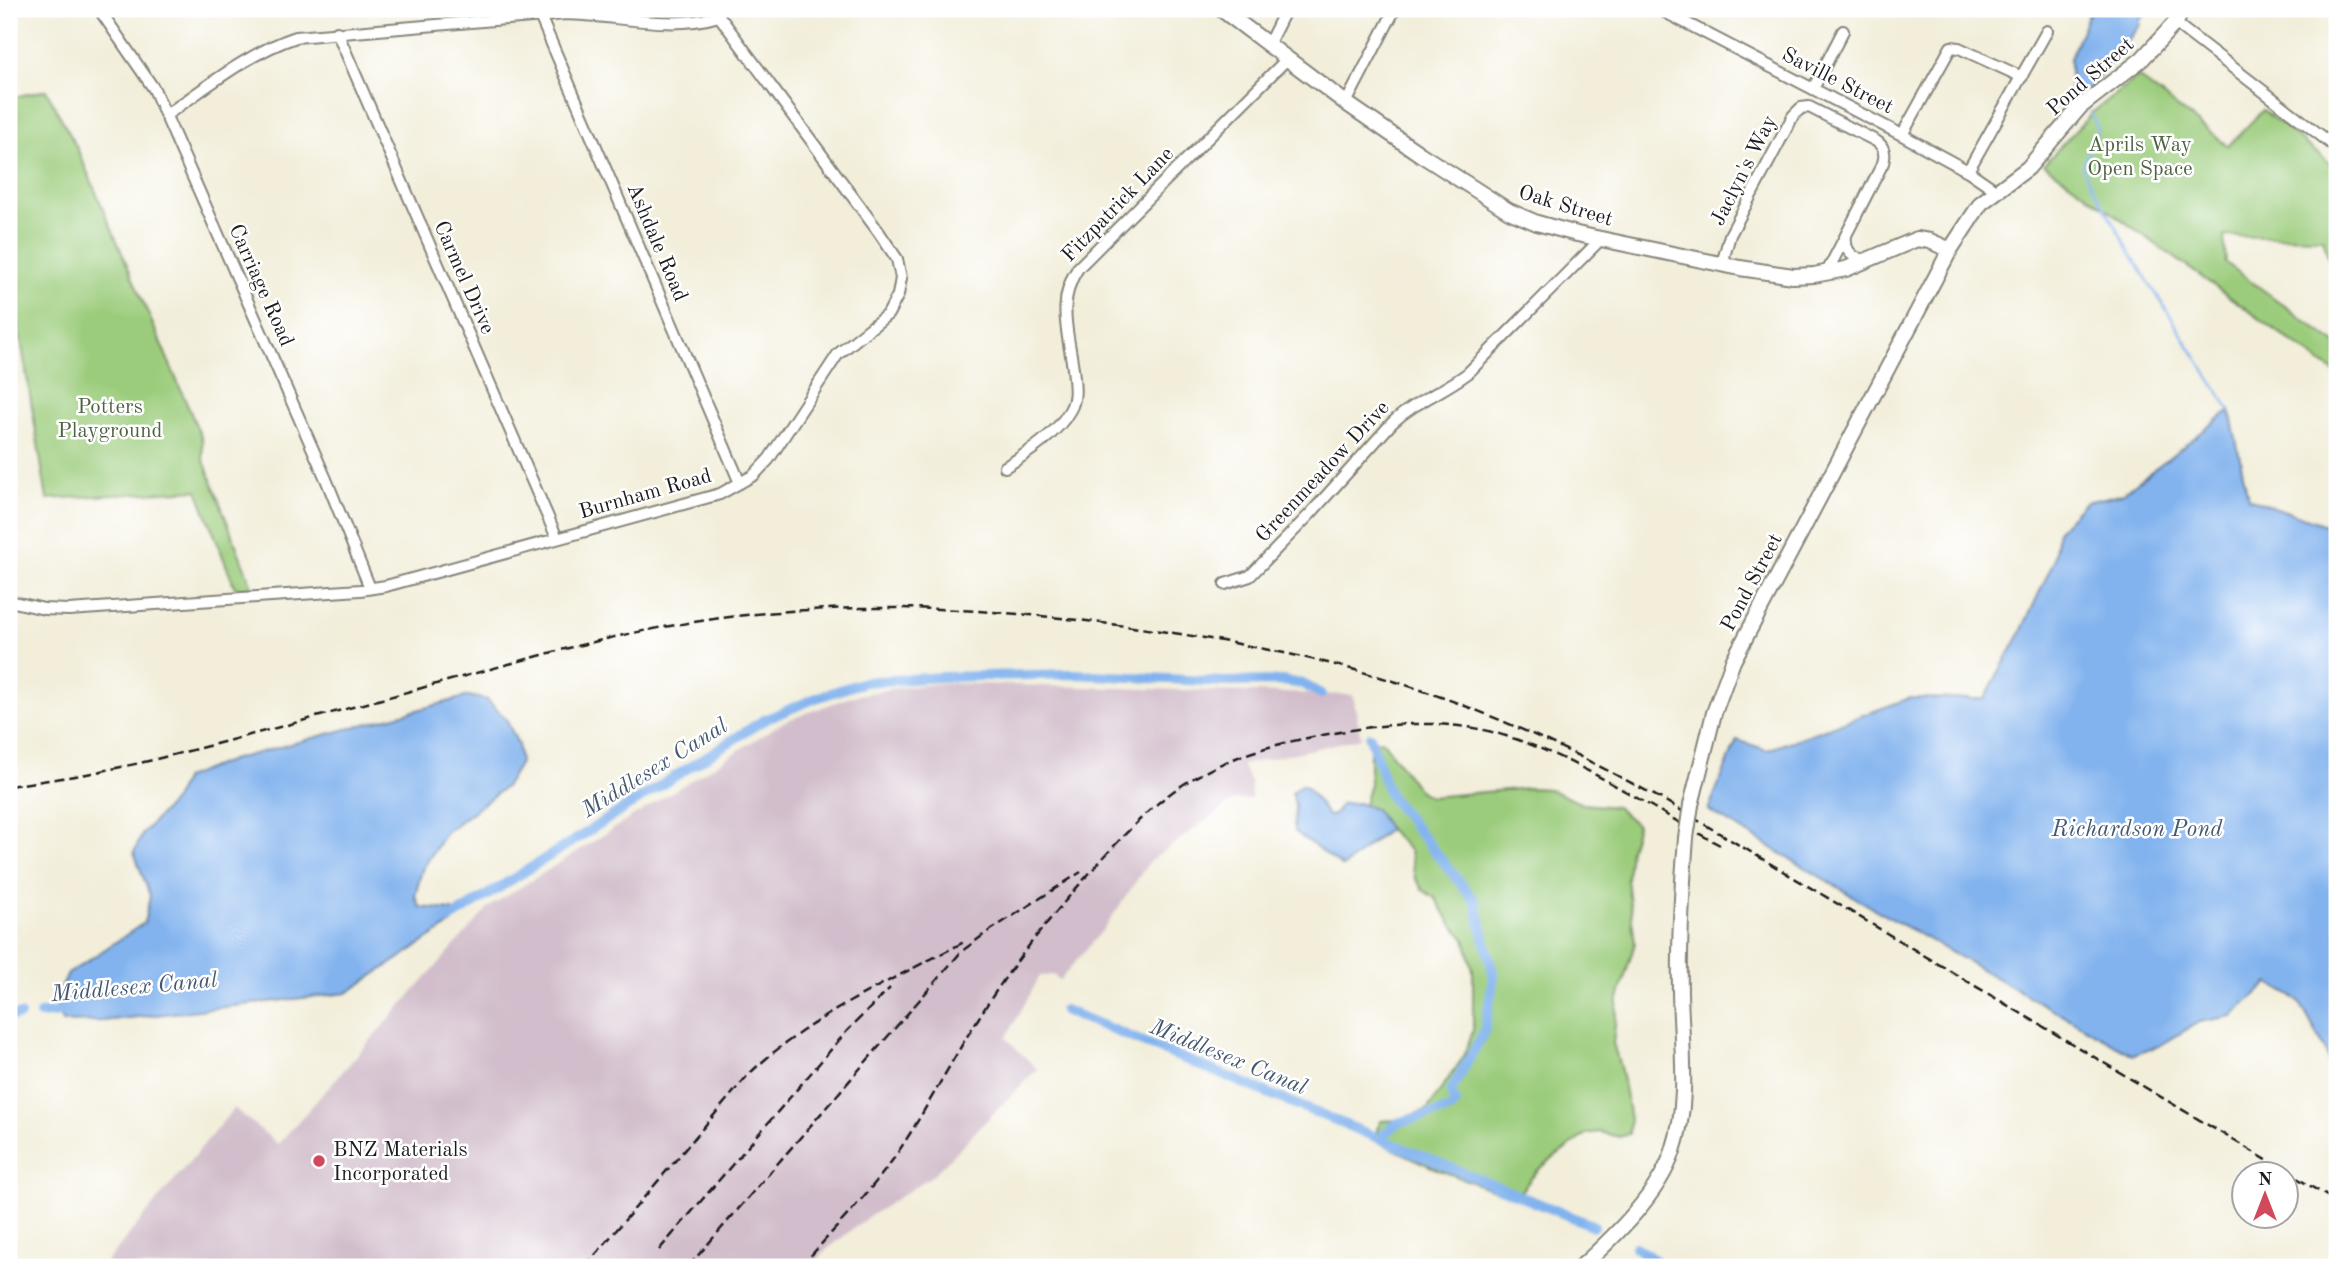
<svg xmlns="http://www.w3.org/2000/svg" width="2346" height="1276" font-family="'Old Standard TT',serif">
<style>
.industrial{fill:#d1bdcb}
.green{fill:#9bcc7b;stroke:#5c744c;stroke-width:2}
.water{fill:#82b3ee;stroke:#4f6885;stroke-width:2}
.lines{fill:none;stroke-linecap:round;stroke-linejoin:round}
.stream{stroke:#82b3ee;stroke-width:2.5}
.canal{stroke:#82b3ee;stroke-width:10}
.minor-casing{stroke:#87857b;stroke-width:14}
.tertiary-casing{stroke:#87857b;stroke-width:18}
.minor{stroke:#fff;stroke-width:10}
.tertiary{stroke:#fff;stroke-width:14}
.rail{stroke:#1c1c1c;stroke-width:2.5;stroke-dasharray:10 5;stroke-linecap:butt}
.tertiary-bridge-casing{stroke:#87857b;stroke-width:18;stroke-linecap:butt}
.tertiary-bridge{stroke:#fff;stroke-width:14}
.poi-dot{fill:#d1495b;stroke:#fff;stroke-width:2.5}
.labels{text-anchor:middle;stroke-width:5;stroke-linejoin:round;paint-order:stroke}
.street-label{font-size:21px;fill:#1c1c1c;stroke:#fff}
.park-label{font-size:21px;fill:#4f6242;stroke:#fff}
.poi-label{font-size:21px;fill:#1c1c1c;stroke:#fff;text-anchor:start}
.water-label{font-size:23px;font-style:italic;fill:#455870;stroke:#fff}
</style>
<rect width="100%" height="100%" fill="#fff"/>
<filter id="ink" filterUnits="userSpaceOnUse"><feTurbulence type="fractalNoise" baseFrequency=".0143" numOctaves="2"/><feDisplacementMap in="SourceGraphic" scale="14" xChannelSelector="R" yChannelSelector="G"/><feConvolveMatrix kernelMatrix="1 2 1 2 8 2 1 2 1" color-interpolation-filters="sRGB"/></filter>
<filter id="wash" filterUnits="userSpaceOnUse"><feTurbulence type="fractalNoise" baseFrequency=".00686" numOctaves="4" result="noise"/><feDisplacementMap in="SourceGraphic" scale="28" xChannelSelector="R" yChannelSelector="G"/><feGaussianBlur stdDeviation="1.57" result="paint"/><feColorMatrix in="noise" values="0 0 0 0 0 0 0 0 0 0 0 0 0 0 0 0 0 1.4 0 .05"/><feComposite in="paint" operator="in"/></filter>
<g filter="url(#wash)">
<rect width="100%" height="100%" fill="#f2eeda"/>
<path class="industrial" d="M944 683 1353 695 1361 738 1242 765 1251 784V799L1234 800 1149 862 1106 926 1060 980 1053 975 1040 976 1006 1038 1037 1069 933 1175 867 1218 826 1250 812 1267H102L234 1108 278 1144 489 907 785 721 853 696 895 688Z"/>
<path class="green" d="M2138 77 2228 146 2263 110 2337 169V268H2331L2323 238 2224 236 2226 263 2337 344V374L2044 164 2093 112Z
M46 90 77 148 202 439 203 458 252 587 235 588 197 490 47 499 9 267V98Z
M1382 740 1419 791 1430 797 1528 788 1549 789 1582 804 1616 807 1637 825 1630 849 1627 879 1635 943 1618 999 1613 1043 1621 1071 1630 1119 1629 1134 1619 1137 1599 1132 1586 1134 1538 1170 1521 1191 1506 1194 1491 1189 1434 1168 1377 1141V1129L1381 1121 1397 1120 1427 1110 1464 1056 1473 1030V970L1465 939 1450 922 1436 899 1423 890 1415 878 1410 851 1389 829 1375 809 1364 805 1370 784V742Z"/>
<path class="water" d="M2091 9H2149L2140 20V25L2092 86 2070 103V58Z
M2230 410 2248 498 2337 529V1092L2325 1049 2299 1001 2269 983 2232 1016 2199 1022 2159 1046 2133 1055 1876 910 1708 810 1737 740 1767 750 1910 698 1984 699 2020 634 2054 561 2058 530 2085 502 2122 494Z
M469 696 487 700 506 719 518 744 520 763 506 786 446 832 422 870 415 896 420 907 452 910 457 914 451 924 347 993 103 1021 62 1022 55 1001 68 974 144 923 150 896 134 852 143 833 174 800 185 778 231 760Z
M1301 785 1307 787 1328 816 1334 815 1341 804 1358 803 1375 809 1389 829 1343 867 1294 831 1295 805 1292 793Z"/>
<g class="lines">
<path class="stream" d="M2089 111 2098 128 2082 168 2134 259 2230 410"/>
<path class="canal" d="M1370 737 1389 795 1475 901 1494 977 1484 1032 1451 1091 1455 1102 1451 1109 1397 1123 1379 1138
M448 920 764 720 816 698 864 682 942 677 1075 674 1223 682 1283 681 1303 684 1321 694
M1064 1010 1594 1226
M40 1014 72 1011
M9 1016 20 1015
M1635 1247 1665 1267"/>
</g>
</g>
<g filter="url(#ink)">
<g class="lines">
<g class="minor-casing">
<path id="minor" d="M99 9 154 89 326 479 370 588
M1659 9 1902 135 1968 171 1997 191
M540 16 740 483
M2175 23 2337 148
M337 32 557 538
M1268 45 1286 9
M1813 89 1843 31
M1346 103 1395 9
M166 115C207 87 248 53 296 37L566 14C617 15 669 31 719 16
M1902 135 1951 47 1959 48 2022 77
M1968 171 2047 31
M1846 235C1844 250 1852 260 1868 260
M1722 264 1730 235 1793 116 1801 108 1809 107 1876 141C1884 146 1886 154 1883 163L1826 274
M1005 467C1028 453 1057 434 1070 410 1076 400 1075 389 1074 378 1071 339 1054 304 1078 268L1287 59
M1225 584 1250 576 1311 513 1392 423C1414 402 1443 392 1468 373L1601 239
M14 602 44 609 69 610 360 590 386 586 720 494 754 475 769 459 838 354 888 314 898 295 901 278 897 259 878 231 714 9"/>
</g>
<g class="tertiary-casing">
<path id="tertiary" d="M1221 9 1346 103 1420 154 1509 211 1537 223 1577 234 1740 268 1793 276 1814 275 1846 269 1917 239 1930 241 1950 250
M1691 805 1714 713 1733 661 1950 250 1981 203 2028 168 2080 107 2142 59 2175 23 2184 9
M1581 1267C1614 1237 1659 1194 1673 1151 1690 1101 1681 1044 1680 992 1679 941 1682 889 1686 838"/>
</g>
<use href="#minor" class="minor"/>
<use href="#tertiary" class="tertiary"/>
<path class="rail" d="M9 786 82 775 140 763C243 738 345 709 447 681 521 661 594 639 670 626 836 596 1002 607 1167 632 1251 645 1334 661 1415 688 1503 717 1586 758 1667 802L2337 1202
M659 1250 847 1031 890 988
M585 1267 748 1075C809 1016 890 981 964 942
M688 1267 961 952 986 933 1081 872
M801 1267C832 1231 867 1196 894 1158 925 1113 949 1064 978 1019 1010 967 1047 921 1087 876 1121 838 1156 797 1203 773 1246 750 1292 740 1340 732 1395 722 1452 719 1506 736 1582 760 1650 808 1720 845"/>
<g class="tertiary-bridge-casing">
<path id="tertiary-bridge" d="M1686 838 1691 805"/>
</g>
<use href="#tertiary-bridge" class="tertiary-bridge"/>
</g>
</g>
<circle class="poi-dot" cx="319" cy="1161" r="7"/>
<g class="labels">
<g class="street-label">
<text transform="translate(2090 76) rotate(-41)" y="7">Pond Street</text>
<text transform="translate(1838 80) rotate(27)" y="7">Saville Street</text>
<text transform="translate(1743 170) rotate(-63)" y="7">Jaclyn's Way</text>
<text transform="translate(1117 204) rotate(-46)" y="7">Fitzpatrick Lane</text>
<text transform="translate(1566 205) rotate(17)" y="7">Oak Street</text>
<text transform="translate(658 242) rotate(67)" y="7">Ashdale Road</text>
<text transform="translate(465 277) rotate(66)" y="7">Carmel Drive</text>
<text transform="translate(262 285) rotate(66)" y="7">Carriage Road</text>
<text transform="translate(1322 471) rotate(-47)" y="7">Greenmeadow Drive</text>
<text transform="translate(645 493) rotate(-16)" y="7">Burnham Road</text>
<text transform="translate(1751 582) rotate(-62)" y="7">Pond Street</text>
</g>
<g class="park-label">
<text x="2140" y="151">Aprils Way<tspan x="2140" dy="24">Open Space</tspan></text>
<text x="110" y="413">Potters<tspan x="110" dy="24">Playground</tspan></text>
</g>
<g class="poi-label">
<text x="333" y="1156">BNZ Materials<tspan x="333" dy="24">Incorporated</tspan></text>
</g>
<g class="water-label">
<text transform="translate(654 767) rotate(-32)" y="8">Middlesex Canal</text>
<text x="2137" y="836">Richardson Pond</text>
<text transform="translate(134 986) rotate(-5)" y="8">Middlesex Canal</text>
<text transform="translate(1229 1056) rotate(22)" y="8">Middlesex Canal</text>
</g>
</g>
<rect width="2346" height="1276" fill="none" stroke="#fff" stroke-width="35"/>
<g transform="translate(2265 1195)"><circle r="33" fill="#ffffff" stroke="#a4a4a4" stroke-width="2"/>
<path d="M0-5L12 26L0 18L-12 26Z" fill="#d1495b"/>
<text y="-10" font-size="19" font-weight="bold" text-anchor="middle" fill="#1c1c1c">N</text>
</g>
</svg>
